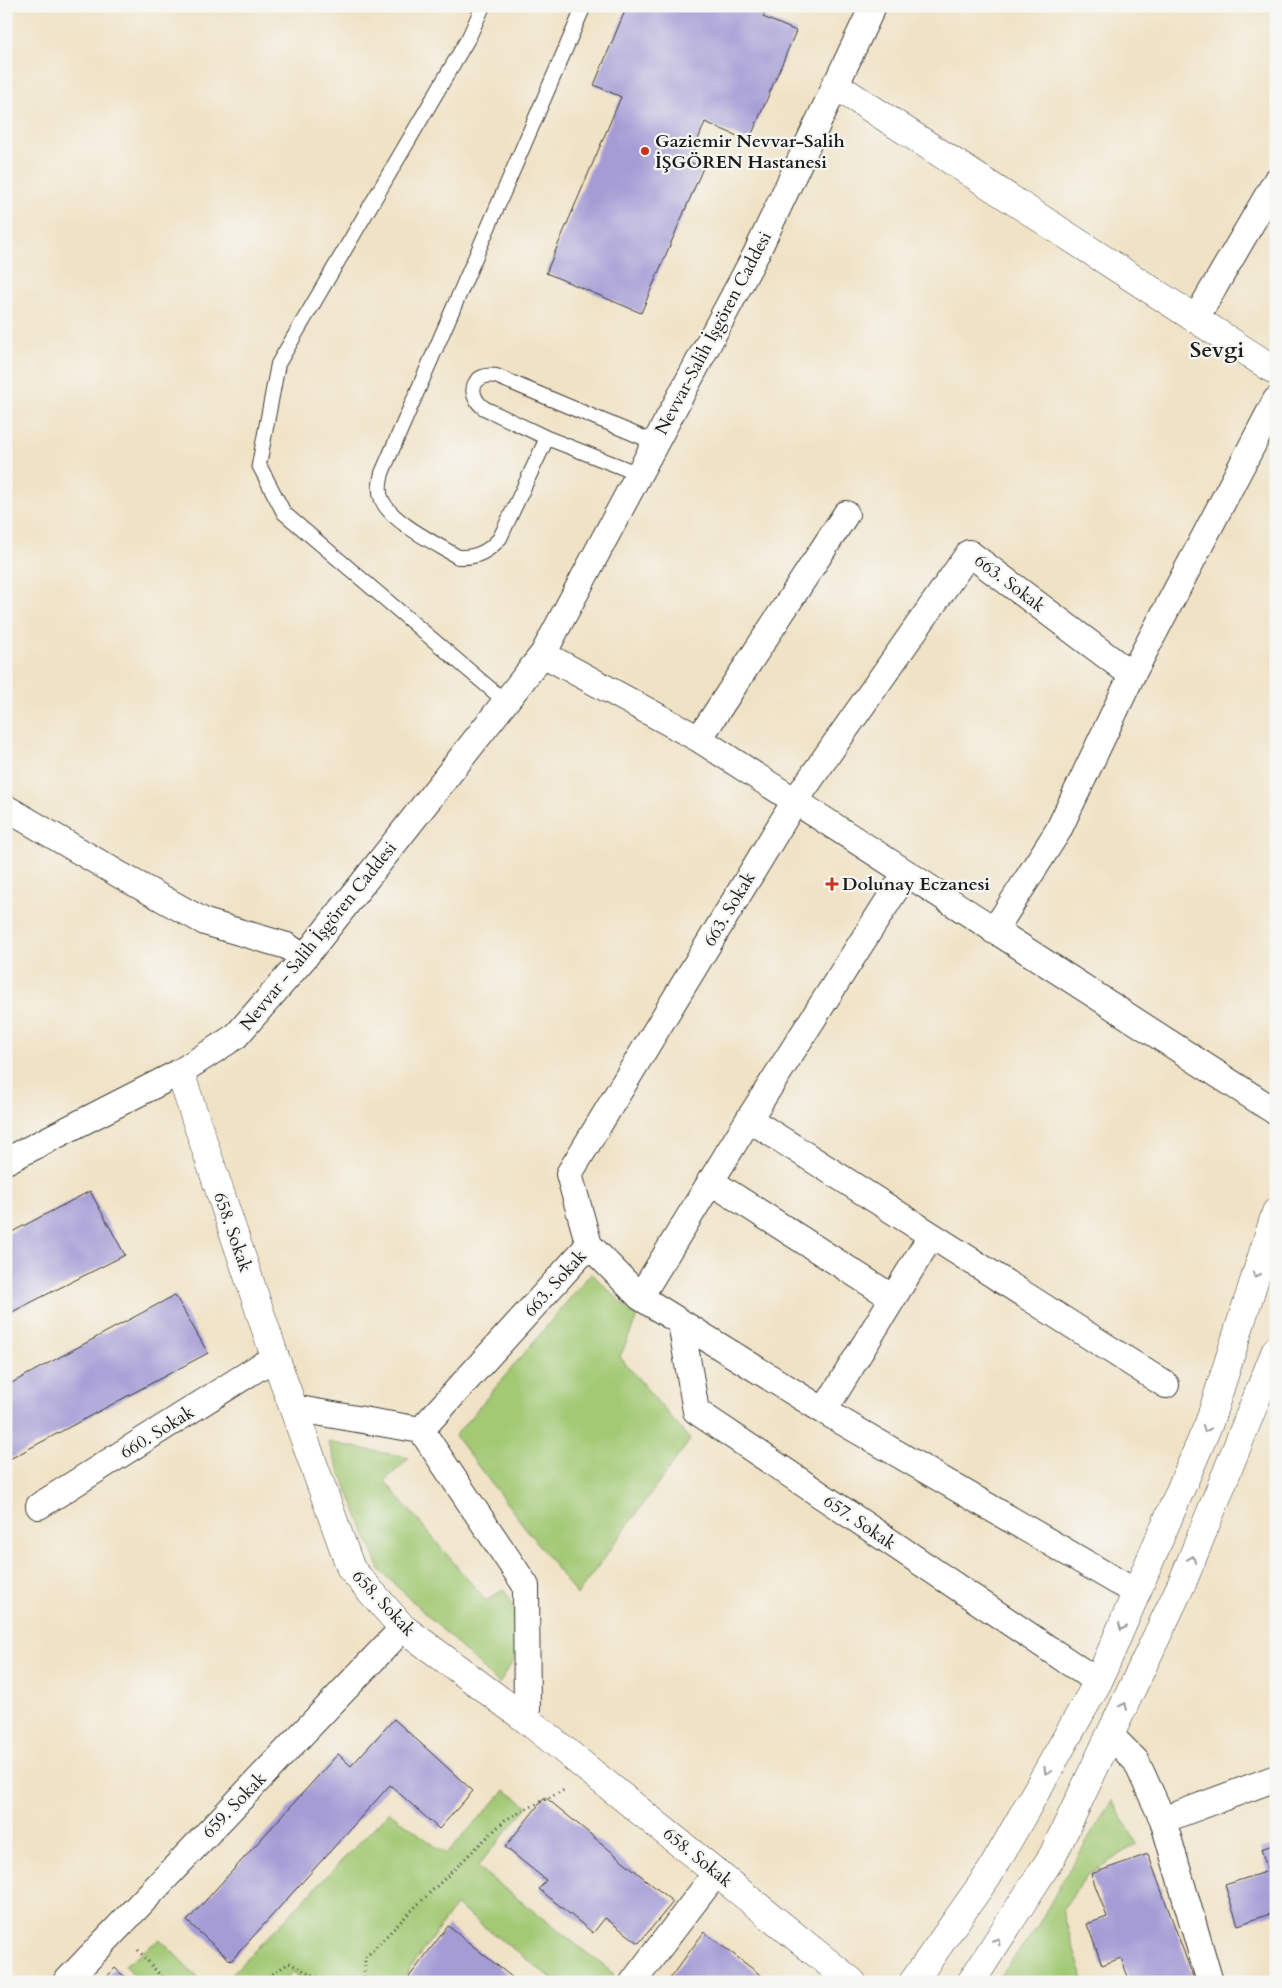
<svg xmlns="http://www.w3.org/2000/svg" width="1282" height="1988" font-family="Cardo,serif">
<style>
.green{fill:#a3c974;stroke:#607248}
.building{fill:#a59cd5}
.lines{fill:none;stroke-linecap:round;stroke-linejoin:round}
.lane-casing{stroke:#3c3a35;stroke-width:16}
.street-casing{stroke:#3c3a35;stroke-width:28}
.secondary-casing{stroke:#3c3a35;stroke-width:29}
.path{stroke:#3c3a35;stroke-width:3;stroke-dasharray:1 4;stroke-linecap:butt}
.lane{stroke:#fff;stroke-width:14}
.street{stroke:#fff;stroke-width:26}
.secondary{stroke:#fff;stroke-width:28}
.oneway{stroke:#999}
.poi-dot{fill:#c8321e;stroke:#f6f6f2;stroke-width:2}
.labels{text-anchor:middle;stroke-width:4.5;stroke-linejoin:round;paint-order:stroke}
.poi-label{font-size:18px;font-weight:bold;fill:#1c1c1c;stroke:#f6f6f2;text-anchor:start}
.street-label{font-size:18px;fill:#1c1c1c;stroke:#f6f6f2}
.district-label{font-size:22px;font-weight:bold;fill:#1c1c1c;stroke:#f6f6f2}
</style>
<rect width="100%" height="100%" fill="#f6f6f2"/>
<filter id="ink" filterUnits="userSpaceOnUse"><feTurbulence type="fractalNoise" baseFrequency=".02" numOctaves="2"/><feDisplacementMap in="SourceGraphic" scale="10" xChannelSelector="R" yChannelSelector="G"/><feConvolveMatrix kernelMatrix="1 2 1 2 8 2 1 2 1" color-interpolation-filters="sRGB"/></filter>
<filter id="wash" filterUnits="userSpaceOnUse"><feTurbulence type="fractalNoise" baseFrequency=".0096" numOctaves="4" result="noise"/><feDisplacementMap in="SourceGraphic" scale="20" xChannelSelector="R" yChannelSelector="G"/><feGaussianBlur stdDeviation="1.12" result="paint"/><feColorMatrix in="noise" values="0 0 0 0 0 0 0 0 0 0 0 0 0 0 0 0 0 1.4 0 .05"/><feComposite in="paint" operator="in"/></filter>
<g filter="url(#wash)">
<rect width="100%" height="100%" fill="#f0e2c5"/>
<path class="green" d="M591 1273 637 1317 620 1357 690 1440 577 1595 455 1436Z
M328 1442 409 1458 385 1481 486 1601 504 1589 518 1614 515 1658 499 1684 380 1570Z
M505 1790 528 1806 477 1867 614 1974 609 1982H556L456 1905 400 1982H304L293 1972 284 1982H224L389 1812 446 1854Z
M1112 1800 1137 1844 1087 1875 1062 1910 1084 1982H995L1036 1929 1062 1882Z
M160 1939 202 1982H140L125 1965Z"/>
<g id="blocks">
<path class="building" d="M627 6H768L763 17 796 31 749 141 705 122 689 162 703 168 641 313 546 273 621 97 594 85Z
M90 1191 125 1255 6 1315V1235Z
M175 1295 208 1353 6 1461V1386Z
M394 1719 473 1791 439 1829 390 1785 231 1961 187 1921 338 1754 351 1766Z
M545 1797 673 1902 639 1943 605 1918 593 1933 539 1889 546 1880 505 1847Z
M1276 1844V1912L1238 1925 1225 1885 1268 1871 1261 1849Z
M1148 1854 1195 1982H1130L1121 1958 1102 1965 1087 1924 1107 1917 1091 1874Z
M448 1926 518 1982 406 1981Z
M704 1932 770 1982H667Z
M115 1968 130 1982H102Z"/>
</g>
</g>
<g filter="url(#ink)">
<use href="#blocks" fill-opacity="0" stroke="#3c3a35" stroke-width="1"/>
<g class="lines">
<g class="lane-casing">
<path id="lane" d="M483 6 469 37 278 364 259 465 284 513 506 702
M584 6 382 473C380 482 378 491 382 500 391 522 437 544 458 557 476 558 488 552 500 538L547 438 639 474
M547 438 484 408C465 394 473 372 496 376L656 443"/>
</g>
<g class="street-casing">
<path id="street" d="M1196 318 1276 181
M543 654 699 739 1276 1112
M1132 675 1276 400
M699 739 846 514
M6 808 120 875 205 922 287 946 304 958
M906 873 749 1119 640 1297 824 1411 1137 1593
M749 1119 1166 1385
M6 1161 180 1072 236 1036 304 958 543 654 756 254 873 6
M710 1181 893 1298
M589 1245 640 1297
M681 1323 696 1411 1098 1682
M293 1408 421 1430 526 1586 527 1720
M824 1411 931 1236
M421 1430 589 1245 569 1174 795 801 969 553 1132 675 1058 831 994 931
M39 1506 275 1357
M1110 1735 1136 1761 1163 1820
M66 1982 403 1628
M633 1982 717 1872
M1210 1982 1163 1820 1276 1778"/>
</g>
<g class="secondary-casing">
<path id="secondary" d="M835 85 1276 371
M180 1072 275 1357 351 1569 403 1628 527 1720 852 1982
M913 1982 991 1871 1098 1682 1209 1423 1276 1212
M971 1982 1053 1855 1183 1581 1276 1350"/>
</g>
<path class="path" d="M138 1950 166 1982
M260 1982 289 1963 326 1982
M364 1982 365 1958 406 1916 505 1820 566 1789"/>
<use href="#lane" class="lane"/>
<use href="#street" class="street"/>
<use href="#secondary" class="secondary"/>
</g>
<defs><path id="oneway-chevron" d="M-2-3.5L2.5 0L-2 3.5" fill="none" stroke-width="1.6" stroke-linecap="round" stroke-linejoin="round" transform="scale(1.25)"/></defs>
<g class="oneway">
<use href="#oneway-chevron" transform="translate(1256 1275) rotate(107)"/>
<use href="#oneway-chevron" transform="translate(1206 1429) rotate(112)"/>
<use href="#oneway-chevron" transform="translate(1192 1559) rotate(-68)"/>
<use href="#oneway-chevron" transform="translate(1122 1627) rotate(114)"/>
<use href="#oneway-chevron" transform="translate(1124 1706) rotate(-65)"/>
<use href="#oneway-chevron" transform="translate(1047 1771) rotate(119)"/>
<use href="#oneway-chevron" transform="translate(997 1941) rotate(-57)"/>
</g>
</g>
<g class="poi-dot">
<circle cx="645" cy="151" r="5"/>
<path d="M829.5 876.5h5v5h5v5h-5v5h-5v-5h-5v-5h5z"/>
</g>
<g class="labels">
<g class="poi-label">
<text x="655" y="147">Gaziemir Nevvar-Salih<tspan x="655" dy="21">İŞGÖREN Hastanesi</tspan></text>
<text x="842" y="890">Dolunay Eczanesi</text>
</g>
<g class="street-label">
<text transform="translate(713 333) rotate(-62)" y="6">Nevvar-Salih İşgören Caddesi</text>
<text transform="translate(1010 583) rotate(37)" y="6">663. Sokak</text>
<text transform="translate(729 909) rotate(-59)" y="6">663. Sokak</text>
<text transform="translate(318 936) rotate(-51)" y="6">Nevvar - Salih İşgören Caddesi</text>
<text transform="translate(233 1232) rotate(71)" y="6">658. Sokak</text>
<text transform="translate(555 1283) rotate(-48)" y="6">663. Sokak</text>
<text transform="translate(157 1432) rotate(-32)" y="6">660. Sokak</text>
<text transform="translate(860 1522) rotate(34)" y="6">657. Sokak</text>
<text transform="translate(384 1603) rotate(47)" y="6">658. Sokak</text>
<text transform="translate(234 1805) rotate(-46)" y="6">659. Sokak</text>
<text transform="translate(698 1857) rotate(39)" y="6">658. Sokak</text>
</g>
<g class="district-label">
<text x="1217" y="357">Sevgi</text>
</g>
</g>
<rect width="1282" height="1988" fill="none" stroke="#f6f6f2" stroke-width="25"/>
</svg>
